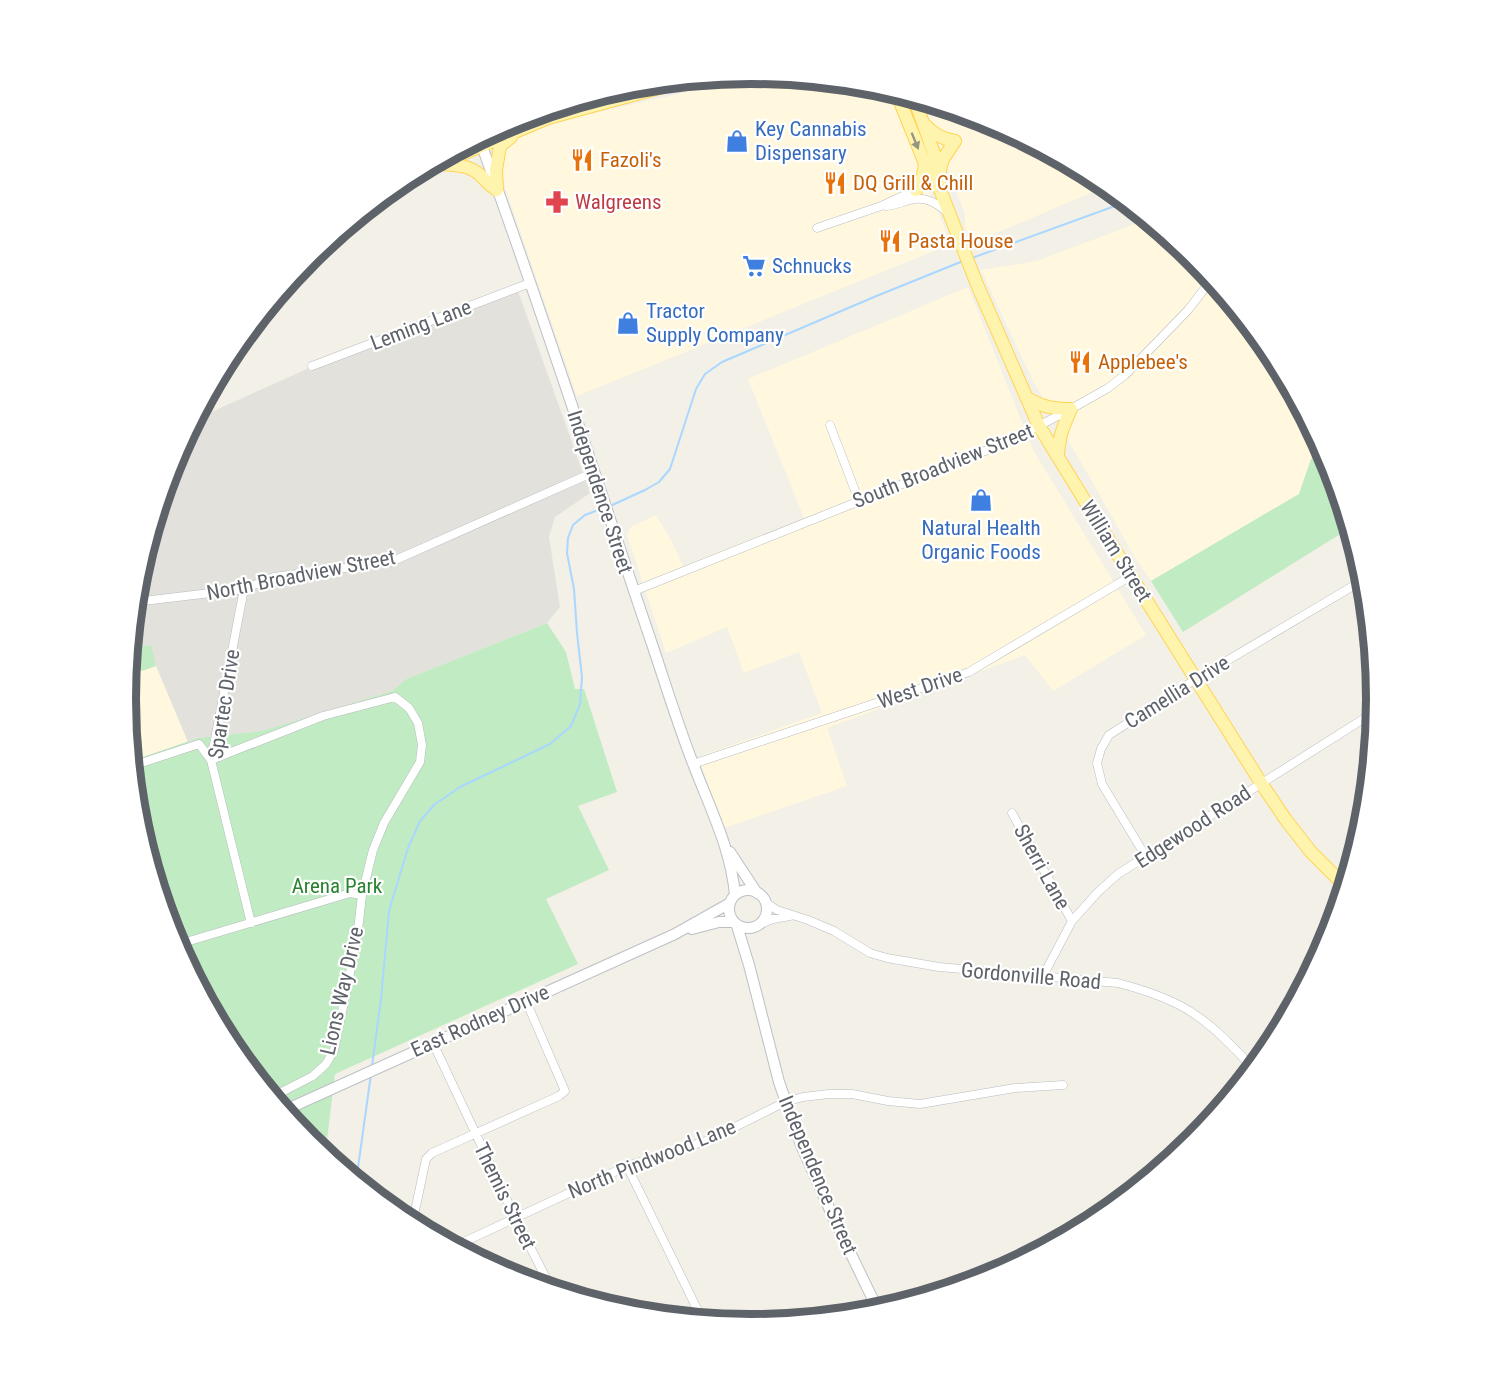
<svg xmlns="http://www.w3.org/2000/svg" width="1502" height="1399" font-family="'Roboto Condensed',sans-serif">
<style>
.commercial{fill:#fff8de}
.industrial{fill:#e2e1db}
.green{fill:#c1ebc2}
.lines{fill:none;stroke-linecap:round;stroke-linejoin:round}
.stream{stroke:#a9d7ff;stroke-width:2}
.street-casing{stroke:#b9bcc1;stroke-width:9}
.secondary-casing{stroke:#bcbfc6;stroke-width:12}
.primary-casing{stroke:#ffd452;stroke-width:14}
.street{stroke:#fff;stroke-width:8}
.secondary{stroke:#fff;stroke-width:10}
.primary{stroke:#fff4ae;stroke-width:12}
.oneway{fill:#969581}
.labels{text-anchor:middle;stroke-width:4.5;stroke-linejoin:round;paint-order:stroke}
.shop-label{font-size:21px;fill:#366cbe;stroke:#fff;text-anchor:start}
.food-label{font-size:21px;fill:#c56008;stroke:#fff;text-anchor:start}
.health-label{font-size:21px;fill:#be3a42;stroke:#fff;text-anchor:start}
.street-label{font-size:21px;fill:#5e6269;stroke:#fff}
.park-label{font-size:21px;fill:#2a8231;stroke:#fff}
.rim{fill:none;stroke:#5e6269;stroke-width:8}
</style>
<rect width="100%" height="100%" fill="#f2f0e7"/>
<path class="commercial" d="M763 75 873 86 889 90 951 244 577 396 505 187 500 160 507 143 523 134 576 117Z
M922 100 991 121 1099 179 1107 186 973 243 965 228V214Z
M1148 219 1194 257 1272 352 1322 446 1311 459 1299 494 1151 581 1134 556 1085 469 1033 381 981 270 1037 261Z
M968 287 1033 450 1146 635 1053 691 1025 655 827 728 847 786 724 828 698 757 822 713 799 652 744 673 727 627 666 653 627 535 631 527 656 515 672 542 683 566 804 518 748 379Z
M129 661H132L142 670 156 666 188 742 131 761 125 699Z"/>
<path class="industrial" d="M518 291 590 493 555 517 549 537 560 607 547 623 406 679 392 691 262 731 198 738 188 742 154 661 151 645 130 648 137 577 173 460 192 424 209 413 307 369Z"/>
<path class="green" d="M1322 446 1329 460 1350 528 1183 632 1151 581 1299 494 1311 459Z
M547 623 566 652 575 689H584L617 792 578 806 609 870 546 899 578 964 335 1074 325 1156 308 1142 230 1047 173 939 137 821 131 761 198 738 262 731 392 691 406 679Z
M151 645 156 666 142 671 132 661H129L130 648Z"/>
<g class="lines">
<path class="stream" d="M972 258 1126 202
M610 506 645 490 659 482 670 469 696 389 705 374 722 362 874 297 963 261
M372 1066 381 999 389 911 408 848 420 821 434 805 460 787 550 744 571 726 580 704 582 677 577 633 574 589 567 553 568 538 573 525 585 515 601 509
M356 1182 371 1074"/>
<g class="street-casing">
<path id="street" d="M886 206C901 205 916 194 930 201 936 203 942 208 947 212
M817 228 881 206 926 185H931L939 187
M312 366 530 283
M830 425 859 501
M244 589 211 760 251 923
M634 591 1010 441 1071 409 1108 388 1125 375 1188 310 1212 279
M135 602 244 589 274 577 391 562 594 472
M693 764 969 672 1131 576
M132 766 199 744 211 760 323 716 395 697 409 708 418 723 422 745 420 762 384 823 373 850 362 895 358 930 349 978 334 1050 326 1064 313 1076 272 1097
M1012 813 1072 921
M142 839 148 854 149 862
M1146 857 1102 784 1097 763 1101 749 1109 735 1196 679 1365 579
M765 902 777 910 808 920 834 931 870 953 887 958 939 967 1118 983C1137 988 1157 994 1175 1003 1207 1018 1230 1044 1254 1069
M758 925 773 919 790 916
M176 945 350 893 362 895
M1043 976 1072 921 1098 892 1118 874 1376 711
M433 1043 515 1217 552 1290
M627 1166 703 1321
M1133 1192 1221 1109
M412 1225 426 1159 432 1153 559 1096 565 1091 526 1001
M453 1247 627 1166 709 1140 785 1102 803 1097 829 1094H852L888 1101 920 1104 1015 1088 1063 1085
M905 1304 906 1300 912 1296 958 1284 1013 1262 1106 1214"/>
</g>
<g class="secondary-casing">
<path id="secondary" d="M479 138C541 307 596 479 654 650 667 689 679 728 694 766 710 808 731 849 735 895
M730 852 757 893
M729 909a19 19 0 1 1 38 0a19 19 0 1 1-38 0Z
M737 926 749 965 779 1082 801 1145 834 1219 879 1312
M692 929 719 922H734
M283 1111 675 934 730 903"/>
</g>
<g class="primary-casing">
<path id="primary" d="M896 92 928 171 939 187 976 282 1039 426 1131 576 1261 783 1286 820 1311 852 1345 886
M914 98 940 170 939 187
M925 125C934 134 942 139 955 141
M442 164C454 165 469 165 479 174 487 181 487 184 497 190
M940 170 943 159 955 141
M390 190 448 160 548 118 674 84 702 78
M497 190 496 170 500 146 511 137
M916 190 923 176 925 163
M1026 397C1041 407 1054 409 1071 409 1063 427 1059 436 1058 456"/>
</g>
<use href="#street" class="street"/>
<use href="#secondary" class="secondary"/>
<use href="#primary" class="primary"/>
</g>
<defs><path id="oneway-solid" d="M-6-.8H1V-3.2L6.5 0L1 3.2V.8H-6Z" transform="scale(1.5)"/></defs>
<use class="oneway" href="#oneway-solid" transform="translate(915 141) rotate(68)"/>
<defs>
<g id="shop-bare" transform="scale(1.8)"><path d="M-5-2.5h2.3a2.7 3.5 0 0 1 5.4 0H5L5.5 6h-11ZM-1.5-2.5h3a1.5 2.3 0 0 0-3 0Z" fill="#3f7fe0" stroke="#fff" stroke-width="2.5" paint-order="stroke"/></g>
<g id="restaurant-bare" transform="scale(1.8)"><path d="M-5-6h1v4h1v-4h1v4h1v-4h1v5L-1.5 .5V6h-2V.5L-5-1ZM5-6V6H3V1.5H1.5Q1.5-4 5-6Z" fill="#e8710a" stroke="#fff" stroke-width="2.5" paint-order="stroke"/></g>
<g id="pharmacy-bare" transform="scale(1.8)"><path d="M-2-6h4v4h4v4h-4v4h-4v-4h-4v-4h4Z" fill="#e0444e" stroke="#fff" stroke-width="2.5" paint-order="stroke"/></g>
<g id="supermarket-bare" transform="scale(1.8)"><path d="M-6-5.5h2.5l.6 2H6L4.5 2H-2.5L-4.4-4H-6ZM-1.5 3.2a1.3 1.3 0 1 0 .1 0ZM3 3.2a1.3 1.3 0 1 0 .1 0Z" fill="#3f7fe0" stroke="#fff" stroke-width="2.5" paint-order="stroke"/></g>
</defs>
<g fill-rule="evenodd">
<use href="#shop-bare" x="737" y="141"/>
<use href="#restaurant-bare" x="582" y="160"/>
<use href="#restaurant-bare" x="835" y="183"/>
<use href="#pharmacy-bare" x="557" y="202"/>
<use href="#restaurant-bare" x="890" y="241"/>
<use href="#supermarket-bare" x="754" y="266"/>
<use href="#shop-bare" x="628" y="323"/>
<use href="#restaurant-bare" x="1080" y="362"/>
<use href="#shop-bare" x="981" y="500"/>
</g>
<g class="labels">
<g class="shop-label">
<text x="755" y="136">Key Cannabis<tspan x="755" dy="24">Dispensary</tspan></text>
<text x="772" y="273">Schnucks</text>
<text x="646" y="318">Tractor<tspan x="646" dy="24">Supply Company</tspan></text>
<text x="981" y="535" text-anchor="middle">Natural Health<tspan x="981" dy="24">Organic Foods</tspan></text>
</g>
<g class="food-label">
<text x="600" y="167">Fazoli's</text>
<text x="853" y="190">DQ Grill &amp; Chill</text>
<text x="908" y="248">Pasta House</text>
<text x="1098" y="369">Applebee's</text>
</g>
<g class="health-label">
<text x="575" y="209">Walgreens</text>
</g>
<g class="street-label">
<text transform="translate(421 325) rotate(-21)" y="7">Leming Lane</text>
<text transform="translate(943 466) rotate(-22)" y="7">South Broadview Street</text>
<text transform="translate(600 492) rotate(72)" y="7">Independence Street</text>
<text transform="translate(1116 551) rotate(58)" y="7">William Street</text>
<text transform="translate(301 575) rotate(-11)" y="7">North Broadview Street</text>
<text transform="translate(920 688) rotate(-19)" y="7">West Drive</text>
<text transform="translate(1177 692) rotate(-32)" y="7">Camellia Drive</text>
<text transform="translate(224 704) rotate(-81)" y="7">Spartec Drive</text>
<text transform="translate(1193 827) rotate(-33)" y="7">Edgewood Road</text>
<text transform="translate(1042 867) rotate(61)" y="7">Sherri Lane</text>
<text transform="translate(1031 976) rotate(5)" y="7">Gordonville Road</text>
<text transform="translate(342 991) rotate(-77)" y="7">Lions Way Drive</text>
<text transform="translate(480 1021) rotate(-24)" y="7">East Rodney Drive</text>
<text transform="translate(652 1159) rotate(-22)" y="7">North Pindwood Lane</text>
<text transform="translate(818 1175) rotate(67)" y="7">Independence Street</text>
<text transform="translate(505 1196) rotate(64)" y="7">Themis Street</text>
</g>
<g class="park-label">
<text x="337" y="893">Arena Park</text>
</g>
</g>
<path d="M0 0H1502V1399H0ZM136 699a615 615 0 1 1 1230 0a615 615 0 1 1-1230 0Z" fill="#fff" fill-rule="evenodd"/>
<path class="rim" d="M136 699a615 615 0 1 1 1230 0a615 615 0 1 1-1230 0Z"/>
</svg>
